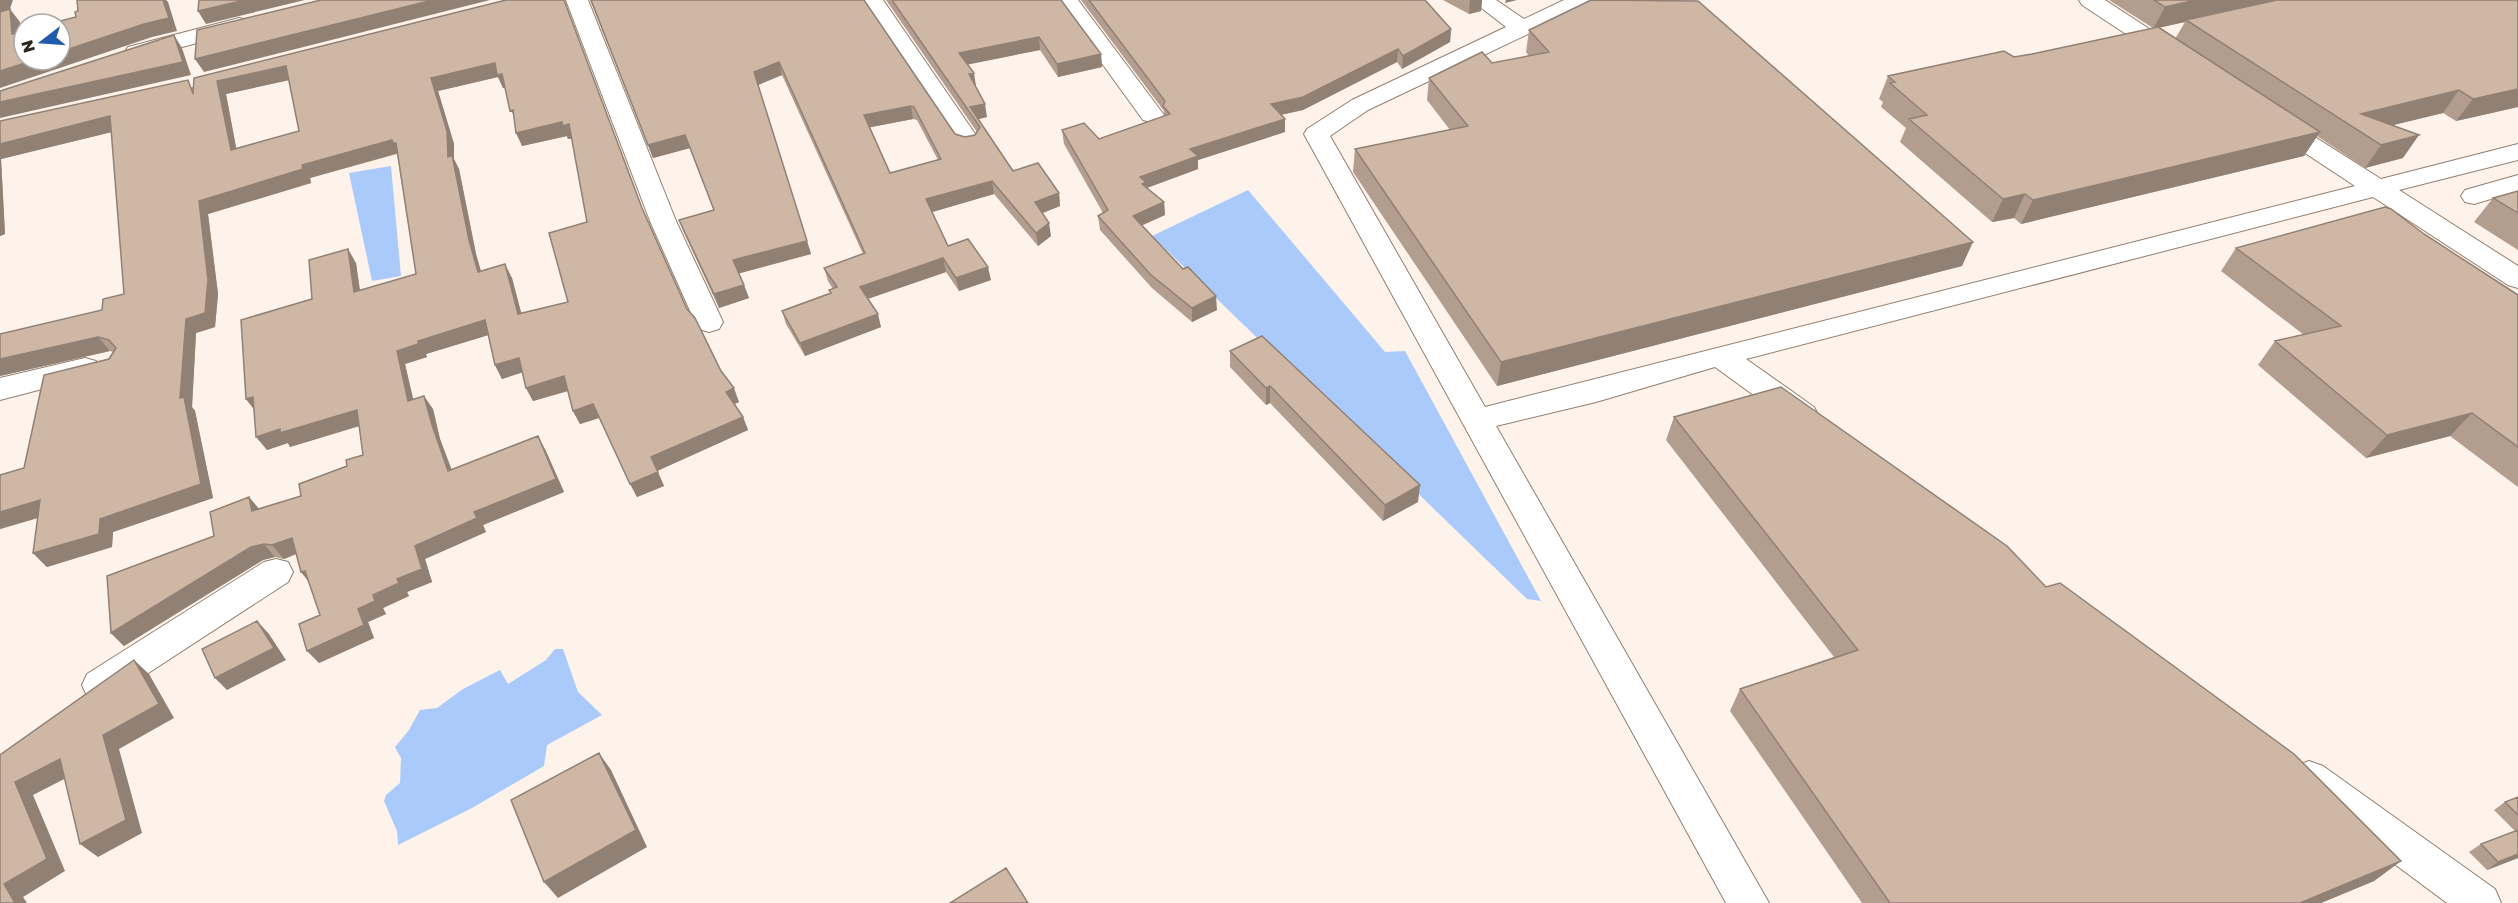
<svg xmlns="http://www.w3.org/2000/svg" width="2518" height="903" font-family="'Golos Text',sans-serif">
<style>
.water{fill:#a9cafa}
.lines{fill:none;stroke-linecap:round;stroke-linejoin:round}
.minor-casing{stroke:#937e6e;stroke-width:2}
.minor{fill:#fff;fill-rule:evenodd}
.wall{fill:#b29d8f;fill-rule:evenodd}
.shaded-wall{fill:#918074}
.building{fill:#cfb7a6;stroke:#918074;stroke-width:1.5;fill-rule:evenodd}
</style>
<rect width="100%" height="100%" fill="#fdf3eb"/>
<path class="water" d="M391 166 401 276 372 281 349 173Z
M1248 190 1385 352 1405 351 1541 601 1527 599 1152 236Z
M555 649H563L578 692 602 715 547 745 544 766 472 808 398 845 397 831 384 801 386 795 400 783 401 758 395 747 409 730 420 710 437 708 463 689 500 670 508 684 546 660Z"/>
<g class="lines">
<g class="minor-casing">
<path id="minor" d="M566 0H588L676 221 723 322 719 329 709 332 699 329 695 322 650 221Z
M861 0H883L980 141 977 146 968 148 959 146Z
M1056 0H1078L1164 115 1161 120 1152 122 1143 120Z
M1471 0H1496L1524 19 1564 0H1592L1589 5 1368 110 1330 136 1485 407 2355 186 2267 128 2264 123 2267 118 2276 116 2285 118 2381 179 2518 144V160L2399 190 2518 266V288L2508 285 2373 197 1746 359 1814 407 1818 415 1814 423 1803 426 1792 423 1715 367 1596 402 1496 426 1769 903H1726L1304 134 1307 129 1352 100 1506 27Z
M2079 0H2105L2183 51 2186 56 2183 61 2175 63 2167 61 2082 5Z
M239 18 247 20 250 25 247 30 136 59 128 57 125 52 128 47Z
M2518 175V191L2474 204 2465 202 2461 196 2465 190Z
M85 358 96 361 100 368 96 375 0 400V378Z
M276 559 288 562 293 572 288 582 113 696 100 700 87 696 82 685 87 674 264 562Z
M2309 761 2323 766 2495 889 2501 903H2447L2295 790 2290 778 2295 766Z"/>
</g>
<use href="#minor" class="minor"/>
</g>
<path class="wall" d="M506 0 645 214 687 309 721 371 739 402 735 404 743 417 748 430 657 471 664 486 637 497 599 418 580 424 573 411 568 391 533 401 526 388 522 372 502 379 495 365 488 335 426 354 427 357 405 364 413 400 433 409 440 439 452 470 545 449 564 492 483 525 486 532 425 559 432 582 407 592 409 596 383 608 386 614 368 622 374 638 319 663 320 615 309 582 296 554 284 559 275 557 263 560 124 646 111 633 214 536 249 497 259 509 301 496 363 455 359 426 290 447 288 443 267 450 254 409 246 399 312 299 356 263 360 290 416 274 397 154 310 178 311 183 208 214 218 294 215 327 196 333 192 407 195 411 213 498 113 532 112 547 47 567 33 553 38 518 0 529V475L24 468 109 359 113 352 110 351 0 376 102 310 124 294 112 132 1 159 5 234 0 236V121L193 87ZM498 77 503 88 505 87 522 146 567 136 568 139 572 138 587 222 568 302 521 313 512 278 481 271 476 254 459 169 454 159V144L438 91ZM289 80 299 131 236 148 226 94Z
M590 0H864L955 134 965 137 975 135 977 132 886 0H1061L1101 54 1102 67 1058 77 1040 50 967 64 987 117 978 119 1013 171 1059 193 1060 206 1043 213 1051 236 1038 246 994 194 932 212 948 246 991 280 959 291 946 272 868 299 881 327 805 356 786 324 782 311 830 293 829 290 833 289 828 281 824 268 863 254 782 75 758 85 811 254 739 273 749 298 719 308 684 233 679 220 714 210 690 148 653 158ZM913 119 917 120 938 160 890 173 870 127Z
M1081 0H1425L1451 29 1450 42 1402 69 1397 62 1303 110 1281 115 1285 119V132L1198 160V169L1147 188 1164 202 1165 215 1142 225 1217 310 1192 322 1152 288 1100 230 1098 216 1103 213 1064 144 1062 130 1099 139 1164 116V111Z
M1443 0H1470V2V0H1482L1481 11 1469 14Z
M2109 0H2518V107L2456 121 2443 113 2392 125 2403 158 2365 168 2317 136 2304 156 2021 224 2014 218 1992 222 1900 142 1906 128 1881 107 1883 102 1879 99 1888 76 2032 54 2153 28ZM2185 22 2175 39 2158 28 2180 23Z
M1529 30 1962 266 1497 386 1353 172 1355 149 1450 130 1427 100 1429 78 1492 63 1529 56 1526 52Z
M2518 191V250L2474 222 2493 198Z
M2424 234 2518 295V487L2450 436 2366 458 2258 365 2275 341 2304 335 2221 271 2236 248Z
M1230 351 1418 502 1383 521 1270 403 1266 405 1230 367Z
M1674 417 2046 587 2401 861 2374 881 2321 903H1862L1730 711 1740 689 1834 657 1666 440Z
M2518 797V858L2487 870 2469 852 2481 844 2515 831 2494 810 2505 802Z"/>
<path class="shaded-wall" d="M0 0H13L4 26 0 21Z
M163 0H166L168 2 177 31 152 37 0 88V71L34 60H60V52L144 24Z
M245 0H305L206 24 198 11Z
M433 0H490L204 72 195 59Z
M1470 0H1482L1481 11 1469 14Z
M1506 0H1517L1505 3Z
M2196 0H2281L2186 20 2185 22 2153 29 2165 7Z
M10 9 20 22 21 47 12 34Z
M1451 29 1450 42 1402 69 1403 56Z
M174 35 182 48 191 75 0 118V102Z
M1039 37 1040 50 961 66 959 53Z
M1398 49 1397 62 1303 110 1270 117 1271 104Z
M1101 54 1102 67 1058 77 1057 64Z
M779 62 782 75 758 85 754 72Z
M495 63 502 74 508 87 503 88 498 77 438 91 454 144V159L459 169 476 254 485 286 478 272 469 240 448 157 431 78Z
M286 66 294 79 226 94 239 163 231 150 217 81Z
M974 73 976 86 971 87 969 74Z
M2518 89V107L2456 121 2473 99Z
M2459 90 2443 113 2361 133V114Z
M985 104 987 117 975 120 970 107Z
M911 106 913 119 867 128 864 115Z
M110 116 120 130 1 159 5 234 0 236V144Z
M1285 119V132L1198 160V169L1141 190 1140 177 1190 149Z
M562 122 569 124 575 138 568 139 567 136 522 146 516 133Z
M2320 132 2304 156 2021 224 2033 200Z
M685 135 690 148 653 158 648 145Z
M2419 135 2403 158 2365 168 2381 145Z
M392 140 396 143 398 153 310 178 311 183 208 214 218 294 215 327 196 333 192 407 195 411 213 498 113 532 112 547 47 567 33 553 100 519 180 398 186 319 199 201 302 165Z
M992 181 994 194 929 213 926 199Z
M1059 193 1060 206 1037 215 1035 202Z
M2025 194 2014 218 1992 222 2003 199Z
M1164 202 1165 215 1134 229 1133 216Z
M1049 223 1051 236 1038 246 1036 233Z
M807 241 811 254 737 274 733 260Z
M1973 242 1962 266 1497 386 1501 362Z
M348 249 356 263 362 306 354 292Z
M943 258 946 272 864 300 860 287Z
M505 264 512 278 525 327 518 314Z
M988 267 991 280 959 291 956 278Z
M744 285 749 298 719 308 714 294Z
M1216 296 1217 310 1192 322V308Z
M878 314 881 327 805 356 800 343Z
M485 320 492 334 426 354 427 357 405 364 417 415 408 401 397 351 418 341Z
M98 337 110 351 0 376V359Z
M519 358 527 371 502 379 495 365Z
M564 376 571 390 533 401 526 388Z
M1270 386V403L1266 405V388Z
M734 388 739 402 732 405 726 392Z
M424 396 433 409 440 439 457 485 448 471 432 425Z
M253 397 256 412 246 399Z
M593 404 599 418 580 424 573 411Z
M357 410 366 424 290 447 288 443 267 450 256 437 280 429Z
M2472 413 2450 436 2366 458 2387 435Z
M743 417 748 430 657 471 651 457Z
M538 436 545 449 564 492 483 525 486 532 425 559 432 582 407 592 409 596 383 608 386 614 368 622 374 638 319 663 307 651 373 595 397 579 415 546 474 512Z
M658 472 664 486 637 497 630 484Z
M1420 485 1418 502 1383 521 1385 505Z
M249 497 260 510 252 511Z
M40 500 54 513 0 529V512Z
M292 538 303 551 284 559 272 545Z
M264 544 275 557 263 560 124 646 111 633 251 547Z
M305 571 312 586 301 572Z
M257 621 269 634 286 660 227 690 215 678Z
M134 660 149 674 174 718 119 749 142 833 98 857 80 844 103 735Z
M599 753 611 770 647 847 558 898 544 882Z
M60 759 76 773 33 795 65 871 23 897 27 903H15L4 884 15 782Z
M2518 854V858L2487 870 2498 862Z
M2401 861 2374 881 2321 903H2300Z"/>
<path class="building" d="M77 0H163L169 18 144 24 60 52V24H49L76 17 75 12 78 11Z
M199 0H245L198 11Z
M321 0H433L195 59 197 30Z
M506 0H564L642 208 687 309 695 318 721 371 734 388 726 392 743 417 651 457 658 472 630 484 593 404 573 411 564 376 526 388 519 358 495 365 485 320 418 341V344L397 351 408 401 424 396 432 425 448 471 538 436 556 479 474 512 477 518 415 546 422 569 397 579 399 583 373 595 375 601 358 609 364 625 307 651 299 624 320 615 305 571 301 572 292 538 272 545 264 544 251 547 111 633 107 576 214 536 210 512 249 497 252 511 301 496 299 484 347 466 346 460 363 455 357 410 280 433V429L256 437 253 397 246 399 241 320 312 299 309 260 348 249 354 292 416 274 396 143H393L392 140 302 165 303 169 199 201 208 280 205 313 186 319 180 398 184 397 201 484 100 519 99 534 33 553 40 500 0 512V475L24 468 44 375 109 359 116 348 109 340 98 337 0 359V334L102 310 103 299 124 294 110 116 0 144V121L188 80 193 94 194 78ZM495 63 497 75 502 74 510 111 513 110 516 133 562 122 563 126 569 124 587 222 549 233 568 302 518 314 505 264 478 272 469 240 452 155 448 157 447 131 431 78ZM286 66 299 131 231 150 217 81Z
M591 0H864L955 134 965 137 975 135 980 127 892 0H1061L1101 54 1057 64 1039 37 959 53 974 73 969 74 985 104 970 107 1013 171 1038 163 1059 193 1035 202 1049 223 1036 233 992 181 926 199 948 246 968 239 988 267 956 278 943 258 860 287 878 314 800 343 782 311 831 293 829 290 837 287 824 268 865 253 779 62 754 72 807 241 733 260 744 285 714 294 679 220 714 210 685 135 648 145ZM911 106 914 107 941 159 890 173 864 115Z
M1089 0H1425L1451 29 1403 56 1398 49 1303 97 1271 104 1285 119 1190 149 1198 156 1140 177 1146 182 1142 184 1164 202 1133 216 1183 269 1188 267 1216 296 1192 308 1151 275 1098 216 1108 210 1062 130 1084 123 1099 139 1170 114 1163 106 1165 101Z
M1591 0 1698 1 1973 242 1501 362 1355 149 1468 126 1429 78 1482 52 1492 63 1549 52 1529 30Z
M2154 0H2196L2165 7Z
M2277 0H2518V89L2473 99 2459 90 2361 114 2419 135 2381 145 2186 20Z
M10 9 12 34 24 31V60H34L0 71V12Z
M2158 27 2320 132 2033 200 2025 194 2003 199 1909 119 1927 115 1890 83 1895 82 1888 76 2004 51 2014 57 2032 54Z
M174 35 183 62 0 102V91Z
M2518 191V213L2493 198Z
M2385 207 2391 209 2424 234 2518 295V447L2472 413 2387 435 2275 341 2341 326 2236 248Z
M1262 336 1420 485 1385 505 1270 386 1266 388 1230 351Z
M1781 387 2007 546 2046 587 2060 583 2294 754 2401 861 2300 903H1890L1740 689 1858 650 1674 417Z
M257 621 274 648 215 678 202 649Z
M134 660 159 704 103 735 126 820 80 844 60 759 15 782 47 859 4 884 15 903H0V755Z
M599 753 636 830 544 882 511 800Z
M2518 797V815L2505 802Z
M2518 830V854L2498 862 2481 844Z
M1006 868 1028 903H950Z"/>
<g transform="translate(42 42) rotate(253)"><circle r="28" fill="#ffffff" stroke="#aba8a5" stroke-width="1.5"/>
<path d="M0-4.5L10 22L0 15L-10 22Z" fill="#205bac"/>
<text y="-9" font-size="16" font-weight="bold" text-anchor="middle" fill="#2d251e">N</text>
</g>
</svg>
